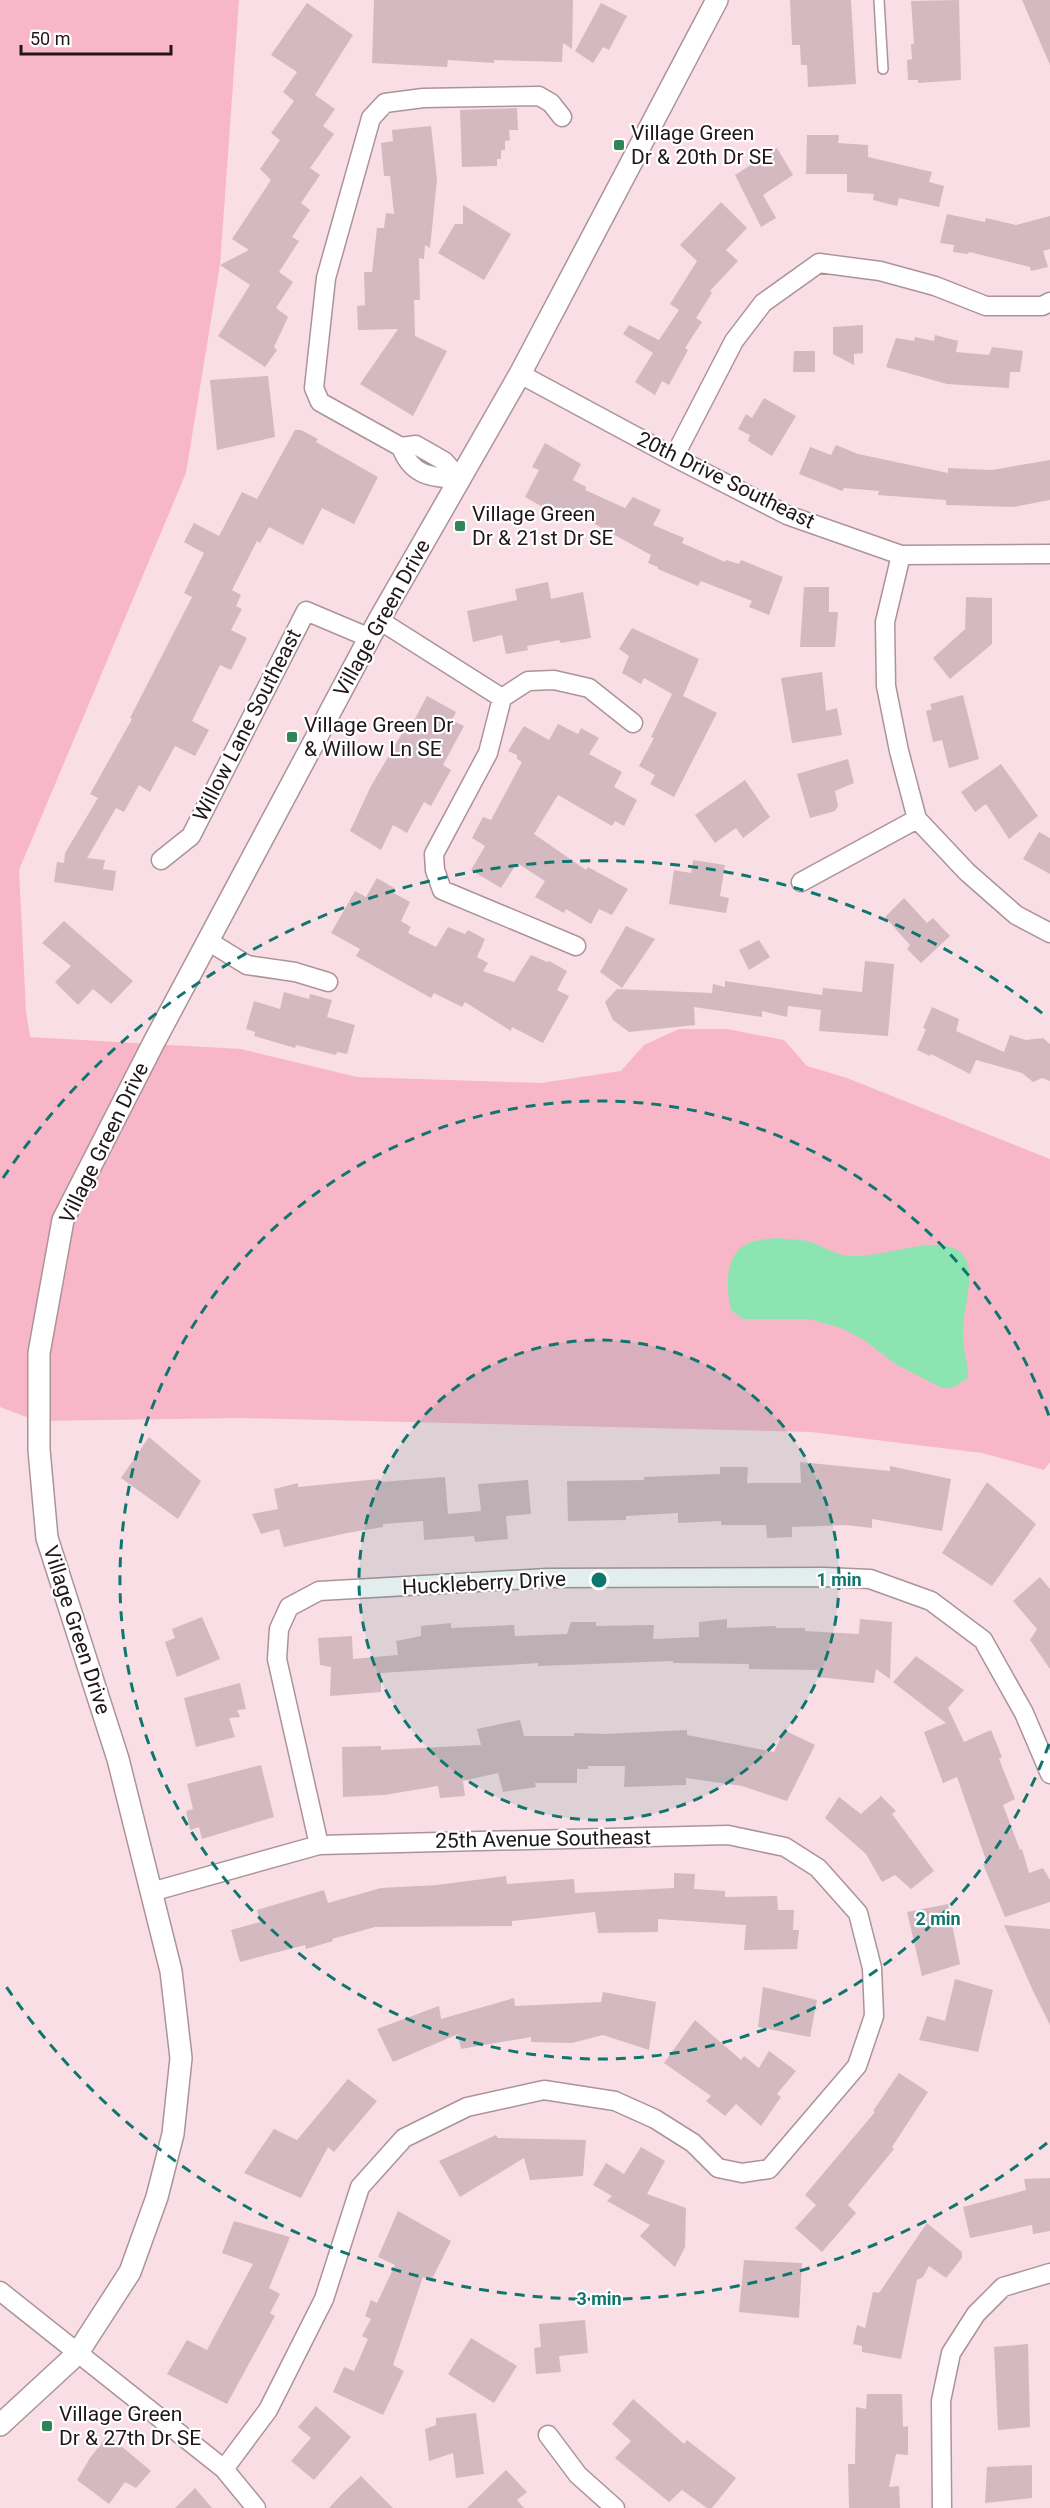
<svg xmlns="http://www.w3.org/2000/svg" width="1050" height="2508" font-family="Roboto,sans-serif">
<style>
.green{fill:#f8b7c9}
.water{fill:#8ce4b0}
.building{fill:#d4b9c0}
.lines{fill:none;stroke-linecap:round;stroke-linejoin:round}
.service-casing{stroke:#ac939a;stroke-width:12}
.minor-casing{stroke:#ac939a;stroke-width:21}
.tertiary-casing{stroke:#ac939a;stroke-width:24}
.service{stroke:#fff;stroke-width:9}
.minor{stroke:#fff;stroke-width:18}
.tertiary{stroke:#fff;stroke-width:21}
.ring{fill:none;stroke:#0f766e;stroke-width:3;stroke-dasharray:10 8}
.poi-dot{fill:#2f8458;stroke:#fff;stroke-width:2}
.labels{text-anchor:middle;stroke-width:4.5;stroke-linejoin:round;paint-order:stroke}
.poi-label{font-size:21px;fill:#20171a;stroke:#fff;text-anchor:start}
.street-label{font-size:21px;fill:#20171a;stroke:#fff}
.centre{fill:#0f766e;stroke:#fff;stroke-width:3}
.ring-label{font-size:18px;text-anchor:middle;font-weight:bold;fill:#0f766e;stroke:#fff;stroke-width:4.5;stroke-linejoin:round;paint-order:stroke}
</style>
<rect width="100%" height="100%" fill="#fadee5"/>
<path class="green" d="M0 0H239L220 265 186 473 19 870 26 1011 30 1037 241 1049 357 1077 541 1083 621 1071 644 1045 679 1029H727L784 1040 807 1066 847 1078 1050 1159V1462L1044 1470 982 1453 811 1432 240 1418 37 1421 0 1407Z"/>
<path class="water" d="M775 1238C785 1239 797 1239 807 1241 822 1245 834 1255 850 1256 877 1257 905 1246 932 1245 989 1243 964 1296 963 1329 962 1345 968 1362 968 1378L954 1387 942 1388 897 1365 864 1340 841 1328 809 1319H743L731 1310C726 1287 723 1253 751 1242 759 1240 768 1239 775 1238Z"/>
<path class="building" d="M374 0H573L572 49 563 43 562 62 494 60V63L448 60 447 67 372 63Z
M790 0H851L856 84 808 87 807 65H801L800 45H792Z
M959 0 961 80 918 83V80H908L907 60 912 59 911 44H914L911 1Z
M1022 0H1050V65Z
M307 3 353 35 315 95 335 109 323 126 334 134 310 168 320 175 301 203 310 210 292 237 299 241 279 272 293 282 276 308 288 317 274 347 277 350 265 367 218 336 250 285 220 265 249 250 232 239 271 180 260 169 280 140 271 133 294 101 283 92 297 72 271 55Z
M601 3 627 16 609 50 603 47 593 63 575 51Z
M517 108 518 130H509L510 140 505 141V150H501V159H497V166L462 167 460 110Z
M431 126 437 179 430 248 425 245 424 259 419 258 420 300H414L415 336 447 351 413 416 360 384 398 329 358 330 357 306 365 305 364 272H372L377 228H384L386 213 394 214 390 176H384L381 143 393 141 392 130Z
M807 135H839L838 143 868 145V157L932 172 929 182 944 186 939 207 899 198 897 206 873 200 874 194 847 192V174H806Z
M777 148 793 175 763 195 776 218 761 227 735 175Z
M721 202 747 228 726 250 738 261 710 291 712 293 696 318 702 322 685 348 688 350 669 385 662 381 655 395 635 382 653 353 623 334 629 325 659 340 679 310 670 304 697 261 680 245Z
M463 205 511 234 484 280 438 253 455 224H463Z
M947 214 985 222 986 218 1016 225 1050 216V249L1043 251 1048 267 1031 271 1030 267 969 252 968 254 953 252 954 245 940 243Z
M863 325V353L854 354V365L833 354V327Z
M935 335 958 341 956 352 989 355 992 347 1023 351 1020 372H1010L1009 388 947 384 886 367 896 338 914 341 915 337 934 341Z
M794 351H815V372H793Z
M268 376 275 437 217 450 210 380Z
M764 398 796 416 772 456 748 441 750 435 738 429 746 414 752 418Z
M295 430H301L318 439 316 442 378 477 354 524 322 508 303 545 269 527 260 543 257 541 232 590 241 595 236 606 242 609 231 630 247 638 231 670 220 665 192 721 209 730 195 756 175 746 150 792 139 785 124 812 116 808 87 858 105 860 103 869 116 871 113 891 54 882 57 862 64 863 65 853 98 798 90 794 132 719 130 718 192 597 184 593 204 553 184 542 194 523 219 536 242 492 257 499Z
M545 443 581 464 573 480 586 487 585 490 625 508 633 497 661 510 653 525 684 538 682 543 725 562 726 560 739 564 741 560 783 577 769 615 749 607 752 601 701 581 698 586 658 569V567L648 563 651 555 573 512 569 522 525 497 539 470 532 467Z
M836 445 858 454 948 473V468L992 470 1050 460V500L1014 507 946 505V500L878 495 879 491 844 488 842 491 799 474 810 447 831 455Z
M548 582 551 599 583 592 591 638 561 643 559 640 527 646 528 650 506 654 502 635 473 642 467 611 517 600 515 589Z
M804 587H829V612H838L835 647H800Z
M966 597 992 598V644L950 679 933 658 965 629Z
M632 628 699 659 683 696 717 713 674 797 650 784 655 775 639 766 654 738 651 737 672 694 644 678 641 684 622 673 629 656 619 649Z
M822 672 826 711 837 708 842 735 792 743 781 678Z
M963 695 979 759 949 768 942 740 933 742 926 711 932 709 930 704Z
M427 696 456 712 452 720 464 726 443 765 451 770 431 806 424 802 407 833 393 825 381 850 350 831 371 786 404 730 408 732Z
M558 724 578 734 581 728 599 738 589 754 622 772 614 787 637 800 624 826 615 821 612 826 558 795 534 834 586 870 588 867 628 889 612 915 599 909 591 924 566 909 564 913 535 897 545 881 517 863 501 888 471 870 485 846 472 838 483 817 491 820 522 762 517 759V755L508 751 524 726 549 740Z
M848 759 854 783 835 791 838 806 835 811 810 818 797 774Z
M1001 764 1038 816 1009 839 986 804 975 812 961 792Z
M745 780 770 817 743 838 736 828 715 843 695 815Z
M1039 832 1050 838V874L1023 859Z
M693 860 725 865 720 896 729 898 726 913 669 904 674 870 691 873Z
M377 878 394 888 392 892 410 902 401 921 411 927 408 933 436 947 448 927 465 934 468 930 485 939 477 957 488 963 483 971 514 982 531 955 547 962 549 961 567 971 557 990 569 996 543 1043 512 1027 511 1031 465 1002 462 1007 434 993 431 998 356 956 360 949 331 933 355 891 366 897Z
M904 898 927 923 933 918 950 936 921 963 907 949 910 945 885 917Z
M64 921 133 981 111 1004 93 989 78 1005 55 982 71 966 42 943Z
M626 926 655 939 622 988 600 972Z
M759 940 770 957 749 970 739 950Z
M865 961 894 964 888 1036 819 1031 821 1010 788 1006 787 1017 762 1011V1017L694 1007 695 1025 629 1032 613 1020 605 1002 617 989 712 993 713 984 725 987V981L822 995 823 988 862 992Z
M284 992 309 999 310 994 332 1000 327 1017 355 1025 347 1054 337 1052 336 1055 296 1045 295 1048 254 1036 255 1032 246 1029 254 1001 280 1009Z
M932 1007 959 1019 956 1031 1004 1052 1010 1035 1026 1040 1043 1038 1050 1044V1081L1042 1078 1033 1082 1022 1073 976 1060 970 1074 931 1054 930 1056 917 1050 926 1029 923 1028Z
M149 1437 201 1481 178 1519 121 1478Z
M800 1462 890 1471V1466L951 1479 942 1531 872 1519V1528L846 1525 792 1527V1537L767 1538 766 1525H721V1521L678 1523V1513L626 1516V1520L568 1521 567 1481 644 1480V1477L720 1474V1467H748L747 1483H801Z
M445 1477 448 1514 481 1511 478 1484 528 1480 531 1514 506 1516 508 1539 475 1542 474 1536 424 1540 423 1521 383 1524V1527L347 1533 284 1547 279 1529 261 1534 252 1514 278 1509 274 1489 298 1483V1487L379 1479 380 1482Z
M987 1482 1036 1524 992 1586 942 1553Z
M1040 1577 1050 1589V1669L1030 1640 1037 1629 1013 1601Z
M202 1617 220 1659 177 1677 165 1642 175 1638 172 1629Z
M727 1619V1628L776 1626V1628H805V1631L859 1634 860 1619 892 1622 890 1679 876 1669 874 1683 817 1677 818 1670 749 1669V1664L673 1663V1661L538 1666V1663L381 1673V1692L330 1696 331 1667 320 1665 318 1638 352 1636 353 1659 398 1655 396 1641 421 1636V1626L451 1623V1628L514 1625 515 1636 567 1634 571 1622H596V1626L654 1625 653 1639 699 1637V1622Z
M916 1656 964 1690 948 1708 964 1742 991 1730 1002 1757 999 1759 1015 1799 1003 1805 1020 1850 1022 1849 1029 1873 1043 1868 1050 1880V1902L1005 1917 983 1864 987 1863 957 1777 943 1783 924 1732 946 1723 893 1682Z
M240 1683 246 1709 237 1710 240 1717 229 1718 235 1737 196 1747 184 1698Z
M520 1720 524 1736H574V1733L605 1734 687 1730V1735L774 1752 784 1730 815 1745 787 1801 742 1786 686 1778V1785L624 1787 625 1766H588V1769H577V1783H535L536 1787 503 1792 498 1773 463 1781 465 1796 440 1798 438 1786 384 1795 343 1797 342 1747 381 1746V1750L481 1745 477 1729Z
M261 1765 274 1817 202 1839 199 1827 190 1830 186 1811 193 1809 187 1784Z
M881 1796 896 1811 892 1814 934 1871 911 1889 895 1875 882 1882 866 1854 825 1818 839 1797 861 1814Z
M674 1873 695 1874 694 1889 725 1891V1897L777 1896 778 1910H794L793 1930H799L797 1949 744 1950 746 1925 658 1919V1932L598 1933 595 1912 512 1921V1926L375 1927 332 1939 333 1941 306 1949 305 1945 240 1962 231 1930 260 1922 257 1910 324 1890 328 1903 381 1888 437 1885 506 1876 507 1884 574 1879 575 1893 674 1888Z
M948 1904 960 1964 922 1976 907 1912Z
M1004 1925 1050 1929V2025L1033 1991Z
M955 1979 993 1990 978 2052 919 2040 927 2016 945 2021Z
M763 1987 817 2000 810 2037 758 2027Z
M603 1992 656 2002 649 2050 603 2035 572 2043 531 2042V2037L461 2049 458 2034 393 2062 377 2029 439 2006 441 2019 514 1998 515 2006 601 2002Z
M695 2020 741 2060 744 2056 759 2068 769 2051 796 2071 777 2094 781 2097 761 2126 736 2104 725 2116 706 2101 711 2096 664 2063Z
M899 2073 928 2092 892 2147 894 2149 848 2205 856 2213 822 2252 795 2228 816 2205 805 2195 875 2112 873 2111Z
M348 2079 377 2101 334 2152 328 2147 301 2198 244 2173 274 2129 297 2140Z
M496 2135 498 2138 586 2140 583 2176 530 2180 524 2158 460 2197 439 2161Z
M641 2147 665 2161 647 2194 686 2208 685 2247 675 2267 640 2236 650 2225 607 2201 612 2196 593 2185 606 2163 624 2174Z
M1050 2178V2231L1033 2234 1032 2225 970 2238 963 2207 1026 2190 1024 2179Z
M398 2211 451 2241 431 2281 423 2277 393 2365 404 2371 383 2415 333 2392 344 2367 354 2371 368 2339 362 2336 371 2319 365 2316 371 2300 377 2303 395 2265 378 2257Z
M234 2221 290 2237 269 2288 280 2294 270 2313 275 2316 227 2404 167 2374 187 2340 207 2350 253 2264 222 2253Z
M927 2223 962 2252V2258L946 2278 929 2266 923 2277 917 2280 901 2359 862 2352V2346L853 2344 857 2325 865 2328 873 2292 879 2293Z
M744 2260 802 2263 799 2318 739 2312Z
M585 2320 588 2353 559 2356 561 2372 536 2374 534 2348 541 2347 539 2324Z
M471 2338 517 2366 494 2403 448 2374Z
M1028 2344 1030 2427 998 2430 994 2347Z
M867 2394H902L903 2427 908 2426V2455L896 2454 889 2487 899 2486 900 2508H849L848 2464H855L856 2407 866 2409Z
M633 2399 684 2444 687 2440 736 2478 712 2508H707L682 2490 669 2502 615 2458 631 2441 612 2424Z
M316 2406 351 2437 314 2480 291 2461 311 2438 298 2427Z
M476 2413 484 2474 456 2478 453 2453 429 2461 425 2429 436 2425V2418Z
M108 2435 151 2471 136 2488 125 2482 109 2504 77 2480 90 2458Z
M1032 2465V2498L985 2503 987 2467Z
M506 2470 527 2492 517 2500 524 2508H467Z
M361 2476 393 2508H329L342 2494Z
M195 2488 212 2508H175Z"/>
<g class="lines">
<g class="service-casing">
<path id="service" d="M879 0 883 69"/>
</g>
<g class="minor-casing">
<path id="minor" d="M520 374 674 457 787 515 901 555 1050 554
M401 447C412 477 432 477 460 479
M674 457 734 341 763 303 819 263 880 271 935 286 986 306H1042L1050 302
M460 479 444 461 416 445 401 447 320 402 314 388 326 278 371 118 385 103 423 98 539 96 551 103 562 117
M901 555 885 622 886 686 899 751 917 819 967 872 1016 915 1050 933
M379 620 502 698 488 753 434 854 435 870 442 890 576 946
M502 698 528 681 554 680 589 688 633 723
M161 860 191 836 306 611 370 638
M801 882 917 819
M208 941 247 965 295 972 328 982
M319 1845 277 1659 279 1629 289 1607 319 1591 547 1578 824 1577 870 1579 931 1601 983 1640 1024 1713 1050 1774
M151 1892 319 1845 728 1835 785 1847 818 1868 858 1913 872 1968 874 2016 857 2066 769 2169 742 2173 718 2168 693 2143 655 2119 615 2101 544 2090 467 2107 404 2138 360 2187 324 2299 268 2410 224 2469
M0 2291 224 2469 256 2508
M548 2435 578 2475 615 2508
M942 2508 941 2401 951 2353 976 2314 1003 2287 1050 2273"/>
</g>
<g class="tertiary-casing">
<path id="tertiary" d="M0 2425 77 2354 130 2272 157 2197 173 2134 181 2058 171 1971 118 1759 47 1538 39 1450V1353L63 1220 153 1044 379 620 520 374 717 0"/>
</g>
<use href="#service" class="service"/>
<use href="#minor" class="minor"/>
<use href="#tertiary" class="tertiary"/>
</g>
<circle cx="599" cy="1580" r="240" fill="#0f766e" fill-opacity=".12"/>
<g class="ring">
<circle cx="599" cy="1580" r="240"/>
<path d="M1049 1744A479 479 0 1 1 1049 1416"/>
<path d="M1047 2143A719 719 0 0 1 3 1982M3 1178A719 719 0 0 1 1047 1017"/>
</g>
<g class="poi-dot">
<rect x="613" y="139" width="12" height="12" rx="3"/>
<rect x="454" y="520" width="12" height="12" rx="3"/>
<rect x="286" y="731" width="12" height="12" rx="3"/>
<rect x="41" y="2420" width="12" height="12" rx="3"/>
</g>
<g class="labels">
<g class="poi-label">
<text x="631" y="140">Village Green<tspan x="631" dy="24">Dr &amp; 20th Dr SE</tspan></text>
<text x="472" y="521">Village Green<tspan x="472" dy="24">Dr &amp; 21st Dr SE</tspan></text>
<text x="304" y="732">Village Green Dr<tspan x="304" dy="24">&amp; Willow Ln SE</tspan></text>
<text x="59" y="2421">Village Green<tspan x="59" dy="24">Dr &amp; 27th Dr SE</tspan></text>
</g>
<g class="street-label">
<text transform="translate(726 480) rotate(26)" y="7">20th Drive Southeast</text>
<text transform="translate(382 618) rotate(-61)" y="7">Village Green Drive</text>
<text transform="translate(247 725) rotate(-63)" y="7">Willow Lane Southeast</text>
<text transform="translate(104 1143) rotate(-64)" y="7">Village Green Drive</text>
<text transform="translate(484 1583) rotate(-3)" y="7">Huckleberry Drive</text>
<text transform="translate(77 1630) rotate(72)" y="7">Village Green Drive</text>
<text transform="translate(543 1839) rotate(-1)" y="7">25th Avenue Southeast</text>
</g>
</g>
<circle cx="599" cy="1580" r="9" class="centre"/>
<g class="ring-label">
<text x="839" y="1586">1 min</text>
<text x="938" y="1925">2 min</text>
<text x="599" y="2305">3 min</text>
</g>
<path d="M21 45v9h150v-9" fill="none" stroke="#20171a" stroke-width="3"/>
<text x="30" y="45" font-size="18" fill="#20171a" stroke="#ffffff" stroke-width="4.5" paint-order="stroke">50 m</text>
</svg>
